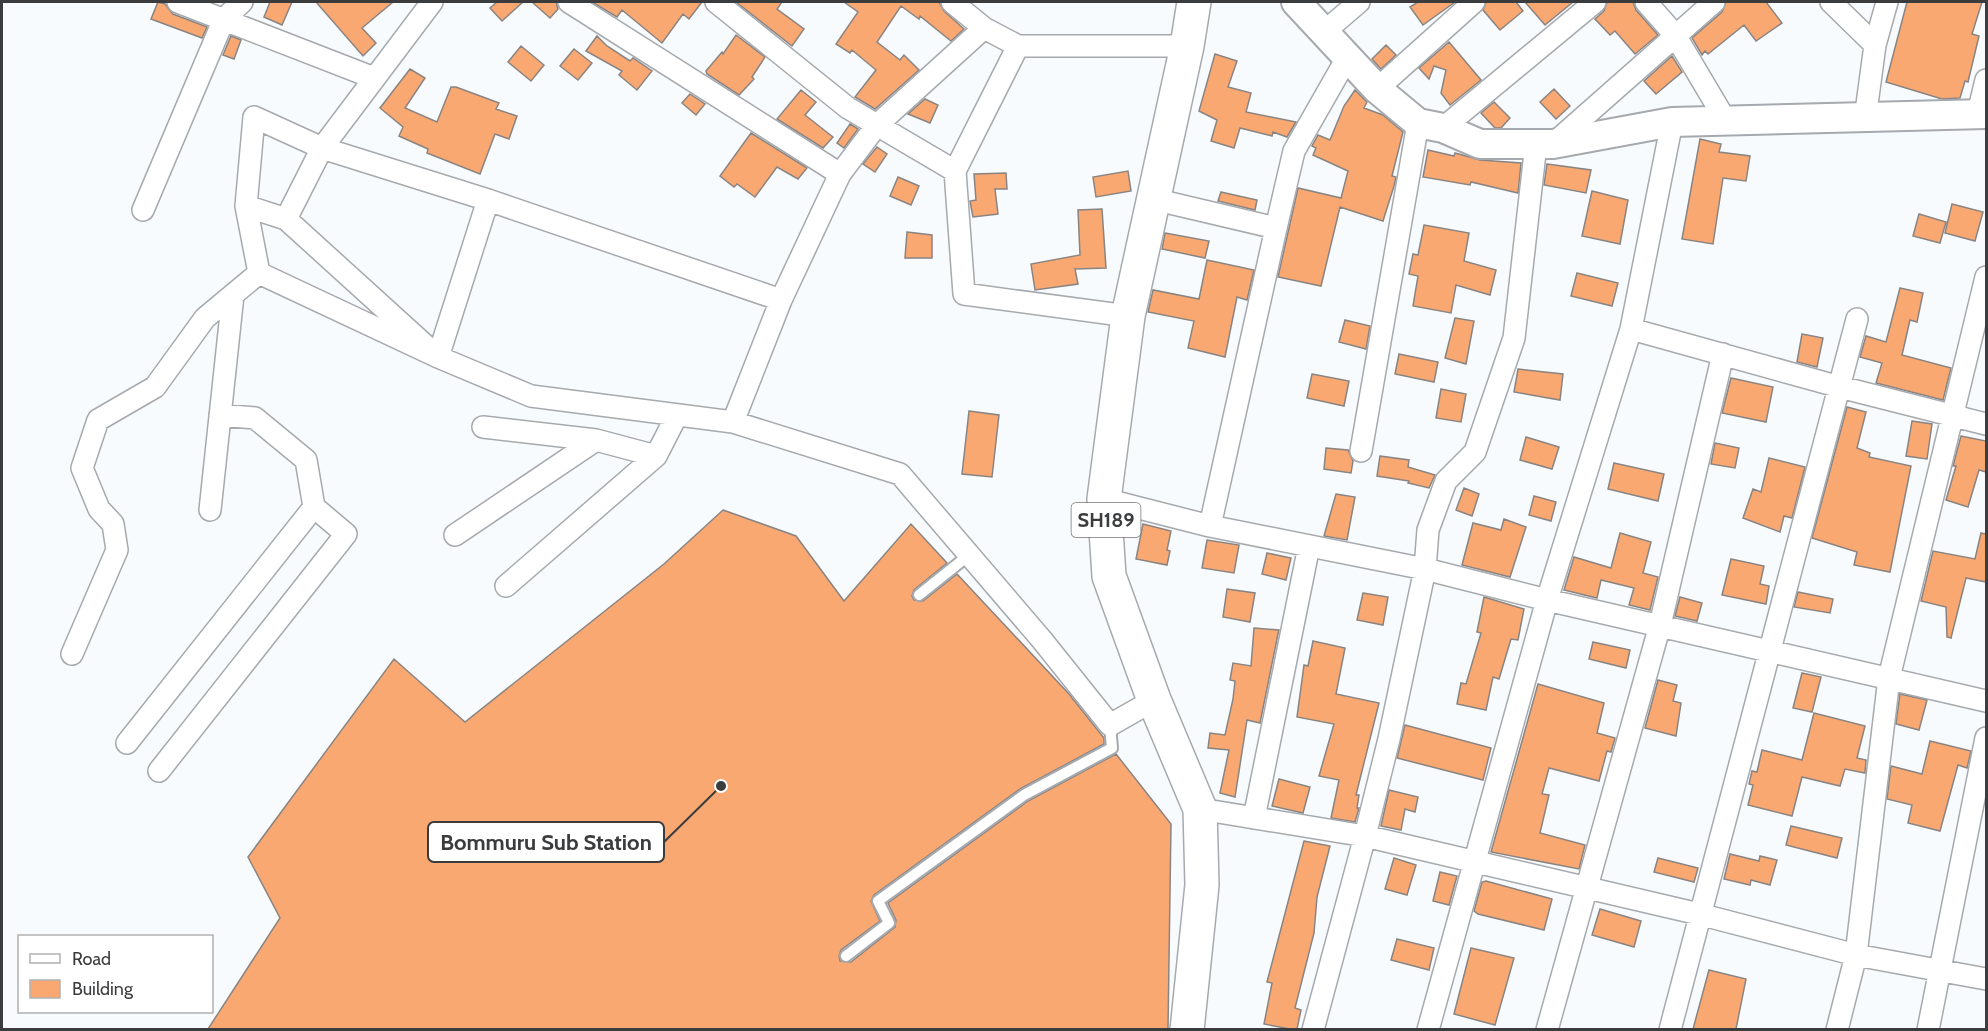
<svg xmlns="http://www.w3.org/2000/svg" width="1988" height="1031" font-family="Cabin,sans-serif">
<style>
.building{fill:#faa872;stroke:#898482;stroke-width:1.5}
.lines{fill:none;stroke-linecap:round;stroke-linejoin:round}
.service-casing{stroke:#a6a9ad;stroke-width:14}
.minor-casing{stroke:#a6a9ad;stroke-width:24}
.secondary-casing{stroke:#a6a9ad;stroke-width:32}
.primary-casing{stroke:#a6a9ad;stroke-width:36}
.service{stroke:#fff;stroke-width:10}
.minor{stroke:#fff;stroke-width:21}
.secondary{stroke:#fff;stroke-width:28}
.primary{stroke:#fff;stroke-width:33}
.labels{text-anchor:middle;stroke-width:4.5;stroke-linejoin:round;paint-order:stroke}
.shield{fill:#fff;stroke:#767678;stroke-width:1.5}
.shield-label{font-size:20px;font-weight:bold;fill:#3b3c3e}
.leader{fill:none;stroke:#3b3c3e;stroke-width:2}
.callout-dot{fill:#3b3c3e;stroke:#fff;stroke-width:2}
.callout{fill:#fff;stroke:#3b3c3e;stroke-width:2}
.callout-label{font-size:22px;text-anchor:middle;font-weight:bold;fill:#3b3c3e}
</style>
<rect width="100%" height="100%" fill="#f8fbfe"/>
<path class="building" d="M158 2 165 4 173 14 207 27 202 38 151 19Z
M270 2H292L282 25 264 17Z
M316 2H393L362 28 376 43 363 56Z
M497 2H523L502 21 490 8Z
M532 2H556L558 9 550 18Z
M592 2H702L689 19 683 14 662 43 622 10 617 17Z
M736 2H782L777 9 804 29 792 46Z
M844 2H939L944 11 964 29 951 41 920 16 919 19 901 6 877 42 900 60 904 55 919 70 875 109 855 97 876 70 852 50 850 53 836 44 858 12Z
M1418 2H1455L1423 25 1410 7Z
M1486 2H1516L1523 11 1500 30 1483 10Z
M1525 2H1573L1545 25Z
M1607 2H1633L1636 10 1658 35 1635 54 1615 31 1610 35 1595 19 1604 11Z
M1726 2H1766L1782 23 1756 41 1744 25 1708 54 1705 51 1702 55 1692 38 1722 12Z
M1907 2H1982L1972 34 1979 36 1968 82 1965 81 1960 98 1942 99 1886 82Z
M736 35 765 57 752 77 754 79 739 95 707 74 706 71 722 52 723 54Z
M231 36 241 40 234 59 223 55Z
M597 36 607 46 630 61 633 58 652 71 637 90 619 75 622 71 586 51Z
M1449 42 1481 80 1450 105 1441 93 1446 70 1434 66 1429 79 1419 68Z
M1386 45 1396 55 1381 69 1372 59Z
M521 46 544 65 531 81 508 62Z
M574 49 592 63 578 80 560 66Z
M1215 54 1237 61 1228 87 1251 93 1246 112 1296 122 1287 137 1273 132 1272 136 1240 128 1234 148 1211 141 1217 120 1199 111Z
M1672 56 1682 72 1656 94 1644 81Z
M410 69 425 78 405 108 437 122 451 87H456L499 103 496 109 517 116 509 139 495 134 480 174 427 153 428 149 399 136 403 127 380 108Z
M1554 89 1570 106 1556 119 1540 102Z
M801 90 816 102 805 115 833 137 823 148 777 119Z
M1355 90 1367 102 1364 108 1383 115 1403 132 1392 176 1396 177 1394 186 1383 221 1340 207 1321 286 1278 277 1298 188 1341 198 1348 171 1313 155 1316 148 1312 146 1318 135 1330 140 1344 106Z
M690 94 705 104 696 115 682 103Z
M925 99 938 105 930 123 908 114Z
M1494 102 1510 118 1501 128H1495L1481 113Z
M850 124 858 129 844 148 837 143Z
M751 133 807 168 798 179 777 167 755 197 737 184 734 187 720 176Z
M1700 139 1721 144 1719 152 1750 156 1746 181 1723 178 1713 244 1682 239Z
M877 147 887 154 875 172 863 164Z
M1428 150 1454 156 1455 153 1480 160 1521 163 1518 193 1471 182 1470 185 1423 177Z
M1547 164 1591 170 1586 193 1544 185Z
M1128 171 1131 191 1096 197 1093 177Z
M1006 173 1007 189H995L998 214 973 217 970 201 976 200 974 174Z
M898 177 919 186 911 205 890 196Z
M1592 191 1628 200 1620 244 1582 236Z
M1221 192 1257 200 1255 210 1218 201Z
M1952 204 1983 212 1975 241 1945 233Z
M1102 209 1106 268 1075 269 1078 284 1035 290 1031 264 1080 255 1078 210Z
M1919 214 1946 222 1940 243 1913 236Z
M1424 225 1469 233 1464 261 1496 270 1490 295 1456 285 1451 313 1413 306 1418 276 1409 274 1413 254 1418 255Z
M907 232 932 235V258H905Z
M1165 233 1209 241 1205 258 1162 249Z
M1207 260 1254 270 1247 300 1237 297 1225 357 1188 348 1194 321 1148 312 1153 290 1199 299Z
M1577 273 1618 283 1612 306 1571 296Z
M1900 288 1923 293 1917 322 1910 320 1902 355 1951 368 1943 400 1876 383 1882 363 1860 357 1866 336 1886 342Z
M1455 318 1474 321 1466 364 1445 358Z
M1345 320 1370 326 1366 349 1339 342Z
M1802 334 1823 338 1817 367 1797 362Z
M1399 354 1438 362 1434 382 1395 374Z
M1518 369 1563 374 1560 400 1514 392Z
M1312 374 1349 381 1344 406 1307 398Z
M1731 378 1773 387 1766 422 1722 413Z
M1441 389 1466 394 1461 422 1436 418Z
M1847 407 1866 412 1857 448 1870 453 1869 457 1911 466 1890 572 1854 565 1857 552 1812 538Z
M969 411 999 415 992 477 962 474Z
M1912 421 1932 424 1927 459 1906 456Z
M1961 436 1986 441V472L1979 470 1968 507 1946 500 1956 466H1953Z
M1526 437 1559 447 1552 469 1520 460Z
M1715 443 1739 448 1735 468 1711 464Z
M1326 448 1348 450 1353 461 1351 473 1324 469Z
M1380 456 1409 460 1408 467 1435 475 1429 488 1408 483 1409 481 1377 476Z
M1769 458 1805 467 1792 518 1784 516 1780 532 1743 518 1753 489 1761 492Z
M1614 463 1664 474 1658 501 1608 489Z
M1464 488 1479 494 1472 516 1456 510Z
M1336 494 1355 497 1347 540 1324 536Z
M1534 496 1556 502 1551 521 1529 515Z
M723 510 796 536 844 601 911 524 947 563 914 590 912 596 914 600 923 601 957 574 1069 694 1104 738V744L1020 789 874 895 871 901 880 921 841 950 839 956 840 961 851 962 895 927 896 920 888 903 1028 801 1116 754 1171 824 1168 1029H208L280 918 248 857 394 659 465 722 664 564Z
M1504 519 1526 527 1510 577 1462 565 1473 523 1501 530Z
M1143 524 1171 531 1167 550 1170 551 1167 565 1136 559Z
M1620 533 1651 542 1643 573 1658 577 1650 610 1629 605 1634 588 1601 580 1597 598 1564 590 1574 557 1611 568Z
M1981 533 1986 534V582L1966 578 1951 638 1947 637 1946 607 1921 601 1933 551 1975 559Z
M1207 540 1239 545 1234 573 1202 568Z
M1267 553 1291 558 1286 580 1262 574Z
M1731 559 1764 566 1760 584 1769 586 1766 604 1722 595Z
M1227 589 1255 593 1250 622 1223 617Z
M1798 592 1833 599 1830 613 1794 607Z
M1363 593 1388 597 1383 625 1357 620Z
M1484 597 1524 609 1518 640 1511 639 1499 679 1493 677 1486 710 1457 704 1461 683 1466 684 1481 633 1477 632Z
M1680 597 1702 603 1697 621 1675 616Z
M1254 628 1279 630 1278 634 1260 723 1247 720 1235 797 1220 793 1229 750 1208 748 1210 733 1225 735 1233 699 1235 681 1230 680 1233 663 1251 666Z
M1313 641 1345 648 1336 694 1379 703 1356 795H1359L1357 808H1359L1355 822 1331 818 1339 780 1319 776 1334 724 1297 717 1304 665 1308 666Z
M1593 642 1630 650 1626 668 1589 659Z
M1802 673 1821 677 1812 712 1793 708Z
M1658 680 1677 685 1673 701 1681 703 1676 736 1645 728Z
M1538 684 1604 703 1597 733 1615 738 1611 752 1607 751 1599 781 1549 768 1542 794 1549 795 1540 833 1585 845 1579 869 1491 852Z
M1900 694 1927 700 1919 730 1896 724Z
M1814 713 1865 726 1857 758 1866 760 1865 773 1845 769 1840 786 1802 777 1792 816 1748 805 1753 785 1749 784 1752 771 1757 772 1762 750 1802 760Z
M1405 725 1491 748 1483 780 1397 758Z
M1930 741 1971 751 1967 768 1958 765 1940 831 1908 823 1912 805 1887 799 1891 766 1922 774Z
M1279 779 1310 787 1303 813 1272 806Z
M1389 790 1418 797 1415 812 1405 809 1401 830 1381 826Z
M1791 826 1842 838 1837 858 1786 845Z
M1304 841 1330 846 1317 897 1314 933 1295 1008 1301 1010 1297 1029H1290L1264 1024 1272 983 1267 982Z
M1730 854 1759 861 1760 856 1777 860 1770 885 1751 880 1750 885 1724 879Z
M1394 858 1416 865 1407 895 1385 889Z
M1658 858 1698 868 1694 882 1654 872Z
M1440 872 1457 876 1449 905 1433 901Z
M1486 881 1552 899 1544 930 1478 914 1474 911 1482 882Z
M1600 909 1641 921 1634 947 1592 935Z
M1397 939 1434 948 1429 970 1391 960Z
M1471 948 1514 958 1495 1025 1454 1014Z
M1709 970 1746 979 1736 1029H1693Z"/>
<g class="lines">
<g class="service-casing">
<path id="service" d="M919 595 969 555
M846 956 889 923 878 901 1024 795 1112 748 1110 725"/>
</g>
<g class="minor-casing">
<path id="minor" d="M178 2 374 78
M569 2 840 174 781 300 733 422
M716 2 848 108 955 171
M952 2 984 28 1018 46H1187
M1646 2 1675 35 1726 121
M1831 2 1875 45
M1324 32 1359 2
M1018 46 955 171 964 294 1128 316
M1377 89 1474 2
M1978 113 1986 80
M1865 119 1875 45 1887 2
M1443 128 1595 2
M1553 144 1714 2
M840 174 877 125 984 28
M1153 199 1276 228 1294 151 1347 58
M246 206 286 219 438 357 488 200
M143 210 224 19 242 2
M286 219 322 148 432 2
M259 273 246 206 254 117 322 148 488 200 781 300
M1631 329 1840 387 1986 424
M483 427 596 440 656 456
M1361 451 1418 123
M1104 499 1210 526 1425 569 1547 600 1986 701
M210 510 233 295
M1210 526 1276 228
M455 535 596 440
M506 586 656 456 677 415
M72 654 117 550 113 524 99 509 82 468 98 420 155 387 205 318 259 273 438 357 531 396 733 422 900 474 1042 640 1110 725 1154 700
M127 743 314 507 306 460 255 418 220 415
M159 771 346 534 314 507
M1200 809 1365 836 1699 914 1856 955 1986 979
M1254 818 1309 546
M1313 1030 1365 836 1389 739 1425 569 1428 530 1446 481 1475 452 1514 338 1536 144
M1428 1030 1547 600 1631 329 1672 122
M1547 1030 1660 625 1723 354
M1670 1030 1857 319
M1837 1030 1856 955 1889 678 1986 277
M1928 1030 1986 738"/>
</g>
<g class="secondary-casing">
<path id="secondary" d="M1296 2 1377 89 1418 123 1443 128 1480 144H1553L1672 122 1986 114"/>
</g>
<g class="primary-casing">
<path id="primary" d="M1187 1030 1202 885 1200 809 1154 700 1109 576 1104 499 1128 316 1187 46 1194 2"/>
</g>
<use href="#service" class="service"/>
<use href="#minor" class="minor"/>
<use href="#secondary" class="secondary"/>
<use href="#primary" class="primary"/>
</g>
<g class="labels">
<rect class="shield" x="1071.5" y="503" width="69" height="34" rx="4.5"/>
<g class="shield-label">
<text x="1106" y="527">SH189</text>
</g>
</g>
<path class="leader" d="M721 786L664 842"/>
<circle class="callout-dot" cx="721" cy="786" r="6"/>
<rect class="callout" x="428" y="822" width="236" height="40" rx="6"/>
<g class="callout-label">
<text x="546" y="850">Bommuru Sub Station</text>
</g>
<rect width="1988" height="1031" fill="none" stroke="#3b3c3e" stroke-width="6"/>
<rect x="18" y="935" width="195" height="78" fill="#ffffff" stroke="#b1b1b2" stroke-width="1.5"/>
<rect x="30" y="954" width="30" height="9" fill="#ffffff" stroke="#b1b1b2" stroke-width="1.5"/>
<text x="72" y="965" font-size="18" fill="#3b3c3e">Road</text>
<rect x="30" y="980" width="30" height="18" fill="#faa872" stroke="#b1b1b2" stroke-width="1.5"/>
<text x="72" y="995" font-size="18" fill="#3b3c3e">Building</text>
</svg>
